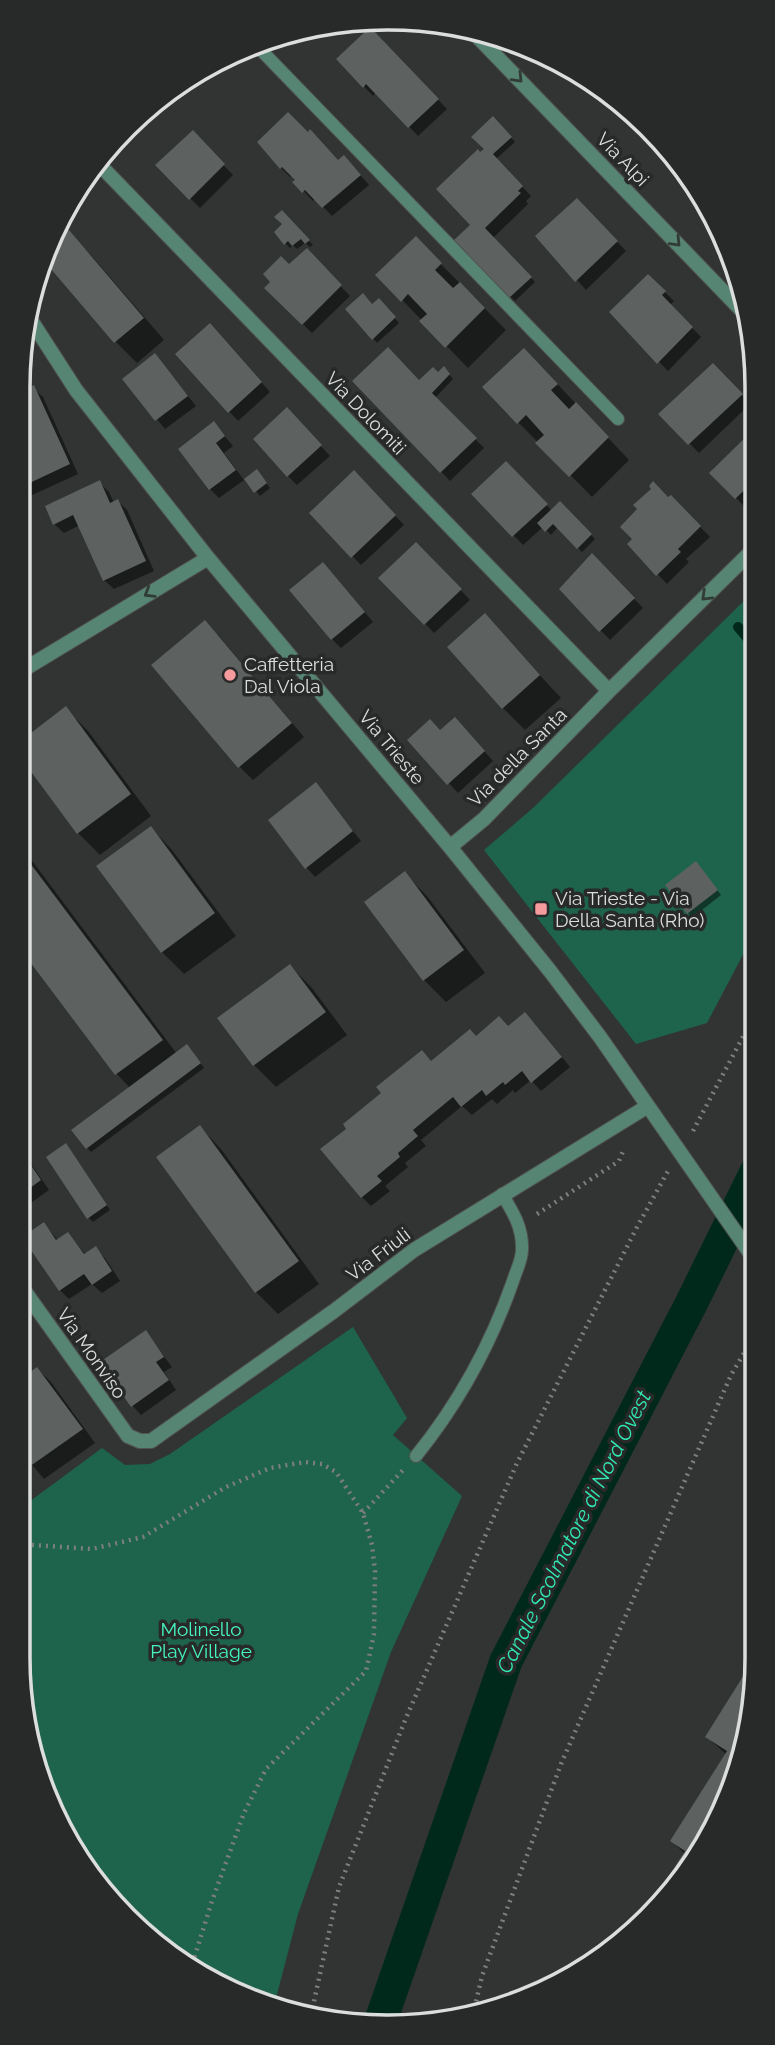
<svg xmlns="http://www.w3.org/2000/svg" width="775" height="2045" font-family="Raleway,sans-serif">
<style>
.green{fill:#1e644d}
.shadow{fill:#0007}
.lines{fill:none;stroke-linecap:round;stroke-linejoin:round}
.stream{stroke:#00291c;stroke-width:10}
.canal{stroke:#00291c;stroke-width:33}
.building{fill:#5d615f}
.service-casing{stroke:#505352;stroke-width:14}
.minor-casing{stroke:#505352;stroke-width:16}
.path{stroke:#7c7f7e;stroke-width:4.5;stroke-dasharray:2 5;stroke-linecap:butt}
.service{stroke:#578573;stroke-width:12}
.minor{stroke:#578573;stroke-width:14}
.oneway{stroke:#313c38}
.poi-dot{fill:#f59b9d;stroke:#272a29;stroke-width:2.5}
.labels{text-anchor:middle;stroke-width:7;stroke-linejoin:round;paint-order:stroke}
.street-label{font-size:19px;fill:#dcdedd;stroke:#272a29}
.poi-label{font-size:19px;fill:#dcdedd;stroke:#272a29;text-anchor:start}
.park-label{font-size:19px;fill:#45f5bf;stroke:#272a29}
.water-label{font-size:21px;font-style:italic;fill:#31e9b4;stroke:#272a29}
.rim{fill:none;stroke:#dcdedd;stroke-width:3.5}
</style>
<rect width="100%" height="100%" fill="#313433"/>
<path class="green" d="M755 590 756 930 707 1023 636 1044 484 850 533 808Z
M353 1327 407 1418 393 1435 462 1496 391 1652 298 1914 275 2002 203 1978 109 1901 37 1777 18 1657V1510L102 1448 125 1465 150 1464 170 1454Z"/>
<path class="shadow" d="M370 29 447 109 418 136 376 92 373 96 338 59Z
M493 118 515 142 496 159 531 196 526 201 528 204 493 238 535 282 515 301 456 241 470 227 481 155 486 149Z
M192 133 233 175 200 208 157 165Z
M308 134 339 162 353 167 369 185 332 216 315 198 313 201 295 182 297 180 292 175 290 177 281 168Z
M577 200 626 251 586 290 538 236Z
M282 212 313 245 310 247 305 243 297 249 293 245 290 248 286 244 276 232 285 225Z
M69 233 90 254 164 340 137 363 115 341 46 260 52 247Z
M416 239 506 330 468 368 378 275Z
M306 251 350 296 312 333 266 288Z
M648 276 674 301 670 305 701 337 668 371 611 312Z
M379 301 399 323 377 343 347 309 372 306Z
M219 335 270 392 238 421 177 354Z
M155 355 196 406 165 429 124 379Z
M21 362 28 374 19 379Z
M713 365 750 404 699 453 661 415Z
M546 372 629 460 592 497 518 422Z
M448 373 453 379 435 398 484 448 450 481 355 381 420 382Z
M33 388 43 397 78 474 30 496 18 480V395Z
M296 419 330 456 297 485 288 476Z
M214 424 233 446 224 453 244 480 219 498 210 489Z
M755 431V498L745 507 712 473Z
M506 463 552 511 560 503 595 539 582 552 558 527 551 535 543 527 523 545 474 494Z
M354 472 404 525 361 565 311 513Z
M261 476 270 488 260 496 247 479Z
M100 483 109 492 114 503 118 501 127 510 154 571 114 589 104 580 80 525 64 533 54 524Z
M671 497 710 537 686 559 689 562 667 584 629 544Z
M416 544 470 600 434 633 381 578Z
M592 555 643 608 610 640 561 589Z
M332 573 373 622 341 648 332 639Z
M485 616 561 698 525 730 503 708Z
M218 635 304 737 253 780 240 767Z
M66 709 88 731 151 816 100 855 78 833 18 751V745Z
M464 728 493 761 458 793 409 740Z
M316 784 361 841 315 877 306 867Z
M151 828 172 850 236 936 184 974 162 952 99 867Z
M18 842 177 1054 191 1050 204 1068 91 1152 87 1148 130 1088 117 1074 18 943Z
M700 867 721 895 693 917 688 913Z
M405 874 427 896 485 973 446 1002 424 980Z
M290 966 312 988 347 1035 276 1087 254 1065 219 1018Z
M534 1023 570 1067 541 1091 531 1080 515 1093 513 1090 497 1104 492 1099 472 1115 462 1106 421 1140 426 1146 405 1163 408 1167 385 1186 390 1191 371 1206 362 1197 432 1062 476 1037 509 1028Z
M200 1127 221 1149 319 1284 278 1314 256 1292Z
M18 1145 49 1190 18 1212Z
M70 1150 110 1210 93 1222 89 1218Z
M44 1224 58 1240 68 1234 86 1255 95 1248 105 1258 120 1281 102 1293 92 1284 69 1299 60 1290Z
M146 1333 172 1367 164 1372 176 1390 141 1415 132 1405Z
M37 1369 51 1382 95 1443 44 1479 18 1448V1383Z
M757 1657 745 1754 681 1882 650 1911 685 1854 672 1841 727 1755 707 1737Z"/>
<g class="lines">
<path class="stream" d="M738 627 755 647"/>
<path class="canal" d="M380 2023 506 1661 691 1304 756 1172"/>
</g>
<path class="building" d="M370 27 439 99 408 128 366 84 363 88 336 59Z
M288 112 308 132 310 129 338 160 344 155 361 175 322 208 305 190 302 193 292 182 295 180 282 167 280 169 257 142Z
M493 116 512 137 493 154 523 186 518 191 521 193 485 228 532 277 509 298 454 240 470 225 436 189 478 149 480 152 484 149 471 137Z
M193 130 225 164 189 200 155 165Z
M577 198 618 241 575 282 535 236Z
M282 210 310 240 305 244 301 239 292 246 288 241 284 245 274 232 282 224 274 217Z
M69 230 144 318 114 343 45 262 54 243Z
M416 236 442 263 435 270 453 288 460 282 485 308 445 348 419 321 427 314 408 294 401 302 375 275Z
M307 248 342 285 302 325 264 288 270 282 263 274 281 256 289 264Z
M648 274 666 291 662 295 693 327 657 364 609 312Z
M363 293 372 304 379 298 396 317 372 340 345 309Z
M210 323 262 382 228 413 175 354Z
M388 347 419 380 433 367 438 372 444 366 450 374 432 393 477 438 440 473 352 381Z
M524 348 558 384 551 390 569 409 576 402 609 437 569 477 535 443 544 435 526 415 517 424 482 387Z
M155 353 188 396 155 421 122 379Z
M713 363 743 394 688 445 658 414Z
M34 385 70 464 19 488 18 393Z
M287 407 322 445 287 477 253 439Z
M214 421 225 436 216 443 236 470 209 490 178 449Z
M754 429 755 480 735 499 709 473Z
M506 461 548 504 512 537 471 494Z
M257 469 267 483 254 493 244 479Z
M354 470 396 515 351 558 309 513Z
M100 480 110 503 118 499 146 561 103 581 73 515 53 525 45 506Z
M653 481 668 497 671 495 701 526 678 549 681 552 656 576 627 544 632 539 620 527 637 509 633 505 651 489 649 486Z
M560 501 592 534 577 549 553 524 545 532 537 523Z
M416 542 462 589 424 625 378 578Z
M592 553 635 598 599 632 559 589Z
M323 562 365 612 331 640 289 590Z
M485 613 540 675 502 709 447 647Z
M205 620 292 723 238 768 151 665Z
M66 706 131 794 77 834 18 754V743Z
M455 717 485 751 447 785 407 740 430 719 440 730Z
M316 782 353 831 305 869 268 820Z
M151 826 215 913 161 953 96 866Z
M18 847 163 1040 115 1075 18 946Z
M696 861 718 890 687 914 665 885Z
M405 871 464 950 423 981 364 902Z
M290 964 326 1012 253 1066 217 1018Z
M525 1012 562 1057 531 1083 522 1071 505 1085 503 1082 486 1096 482 1090 461 1107 453 1097 413 1130 418 1136 398 1153 400 1157 377 1176 382 1181 361 1198 320 1149 346 1129 343 1124 381 1093 376 1087 422 1050 431 1061 470 1029 476 1036 499 1016 508 1026Z
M187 1044 201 1063 86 1149 71 1130Z
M200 1125 299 1261 255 1293 156 1157Z
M66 1143 107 1205 87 1219 46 1157Z
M18 1146 41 1180 18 1197Z
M44 1222 56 1240 68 1232 84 1254 96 1246 112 1271 92 1285 84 1274 59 1291 22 1237Z
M146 1330 164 1357 156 1362 169 1380 131 1407 100 1362Z
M37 1367 83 1429 29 1467 18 1451V1381Z
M757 1654 745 1754 681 1882 650 1912 647 1910 685 1851 670 1841 727 1751 705 1737Z"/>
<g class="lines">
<g class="service-casing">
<path id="service" d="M259 48 618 419
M416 1456C458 1404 491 1344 513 1281 516 1271 522 1260 522 1250 523 1228 513 1212 502 1194"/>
</g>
<g class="minor-casing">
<path id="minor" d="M470 29 747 316
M96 161 609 691
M27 314 76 390 208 558 450 847 550 971 600 1037 757 1263
M18 673 208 558
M450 847 484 819 609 691 755 548
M18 1282 128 1436 140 1441H151L334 1311 414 1250 648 1106"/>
</g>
<path class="path" d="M693 1131 756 1012
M537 1214 619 1161 624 1149
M363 1513 403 1470
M18 1544 92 1549 143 1537 226 1487 270 1468 305 1462 322 1464 336 1472 363 1513 372 1545 375 1571 374 1634 366 1671 266 1769 244 1813 212 1901 191 1968
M311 2015 339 1887 406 1718 517 1463 636 1229 668 1171
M473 2015 482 1976 561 1764 731 1375 757 1331"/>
<use href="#service" class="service"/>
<use href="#minor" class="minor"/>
</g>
<defs><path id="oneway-chevron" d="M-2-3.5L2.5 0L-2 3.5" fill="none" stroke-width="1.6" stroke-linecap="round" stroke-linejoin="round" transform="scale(1.75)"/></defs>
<g class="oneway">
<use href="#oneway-chevron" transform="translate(518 78) rotate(46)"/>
<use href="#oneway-chevron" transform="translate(676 242) rotate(46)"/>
<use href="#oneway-chevron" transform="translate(149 593) rotate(149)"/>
<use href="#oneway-chevron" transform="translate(706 596) rotate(136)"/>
</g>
<g class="poi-dot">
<circle cx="230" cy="675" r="7"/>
<rect x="534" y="902" width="14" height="14" rx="3.5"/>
</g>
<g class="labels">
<g class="street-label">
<text transform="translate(623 159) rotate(46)" y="7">Via Alpi</text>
<text transform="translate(366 413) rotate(46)" y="7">Via Dolomiti</text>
<text transform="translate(392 747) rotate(50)" y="7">Via Trieste</text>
<text transform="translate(517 757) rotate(-45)" y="7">Via della Santa</text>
<text transform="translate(378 1254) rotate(-37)" y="7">Via Friuli</text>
<text transform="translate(92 1353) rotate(55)" y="7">Via Monviso</text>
</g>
<g class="poi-label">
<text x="244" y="671">Caffetteria<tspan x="244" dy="22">Dal Viola</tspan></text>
<text x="555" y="905">Via Trieste - Via<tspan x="555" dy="22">Della Santa (Rho)</tspan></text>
</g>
<g class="park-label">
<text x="201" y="1636">Molinello<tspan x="201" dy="22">Play Village</tspan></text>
</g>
<g class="water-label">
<text transform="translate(574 1532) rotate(-63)" y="7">Canale Scolmatore di Nord Ovest</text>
</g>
</g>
<path d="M0 0H775V2045H0ZM387 30H388A357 357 0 0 1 745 387V1658A357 357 0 0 1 388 2015H387A357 357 0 0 1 30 1658V387A357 357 0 0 1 387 30Z" fill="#272a29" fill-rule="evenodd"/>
<path class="rim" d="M387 30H388A357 357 0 0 1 745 387V1658A357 357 0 0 1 388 2015H387A357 357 0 0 1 30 1658V387A357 357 0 0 1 387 30Z"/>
</svg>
